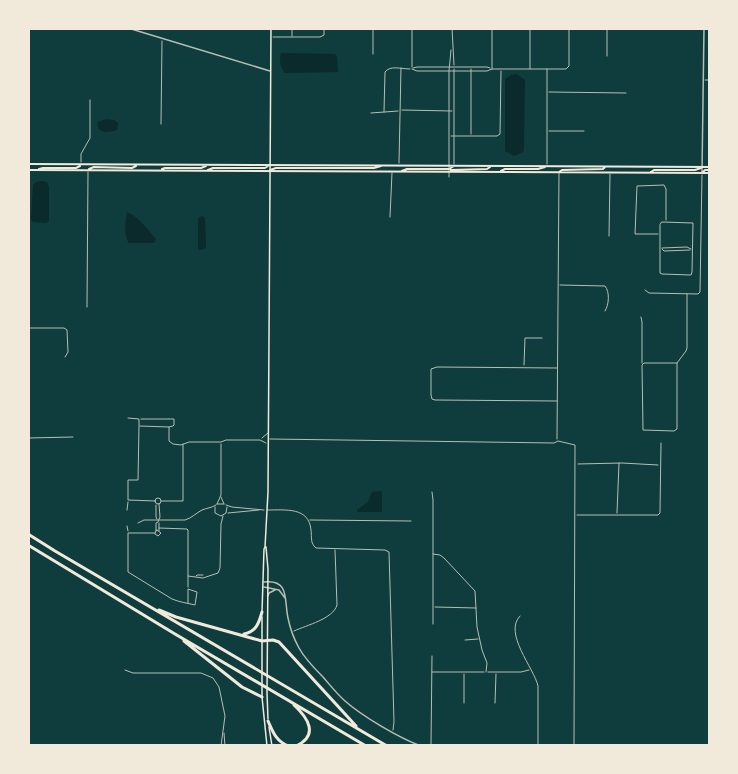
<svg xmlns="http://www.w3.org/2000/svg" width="738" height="774" font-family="Montserrat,sans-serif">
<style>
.water{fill:#0a2a2b}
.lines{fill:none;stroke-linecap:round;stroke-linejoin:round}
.minor{stroke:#b8beb3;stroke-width:1}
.tertiary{stroke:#b8beb3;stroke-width:1.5}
.secondary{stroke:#f1e9da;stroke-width:1.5}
.primary{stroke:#f1e9da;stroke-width:2}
.motorway{stroke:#f1e9da;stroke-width:3}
</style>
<rect width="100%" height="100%" fill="#0f3d3e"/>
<path class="water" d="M281 53 335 54 337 57 338 72 285 73C280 67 279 61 281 53Z
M517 74 525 80 524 149 523 152 514 156 505 151V79L511 75Z
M106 119 114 120 118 123 117 130C108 133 96 134 98 122Z
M41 181 47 182 49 187V221L46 223 33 222 31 219 33 185 36 182Z
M127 212C138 216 148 230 156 239L154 243H129C124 237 125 221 127 212Z
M202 216 205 218 206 246 205 249 199 250 198 247V218Z
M382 491V512H357V510L368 502 372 492Z"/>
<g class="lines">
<path class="minor" d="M452 28 454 65
M292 36V28
M273 37H320L324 35V28
M373 54V28
M607 56V28
M412 67V28
M413 68 417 67H487L490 68
M412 69 417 71H487L492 69H566L569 66V28
M454 69V164
M492 69V28
M530 69V28
M705 80H710
M549 92 626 93
M402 110 452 111
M384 112 385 72C390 65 401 69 410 69
M371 113 398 111
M161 124 162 41
M549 131H584
M471 134V69
M451 136H497L500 134 501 71
M81 162V154L90 138V100
M399 163 401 68
M547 164V69
M449 177V71L451 50
M390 217 392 173
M662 222 693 223 692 272 691 275 662 274 660 273V225Z
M658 234H635L637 186 664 185 666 189V220
M609 236 610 174
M662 248 687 247 691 249
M662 249 664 251 690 250
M560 285 605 286C610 292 609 305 605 311
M645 290 649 293 698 294 700 292 702 175
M87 307 88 172
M641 317 642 322V363
M28 328H64L67 330 68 352 65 357
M677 363H644L642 365 643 430 674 431 677 429V363L686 351 687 348V294
M524 365 525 338H542
M557 368 437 367 431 369V395L432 399 435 400 557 401
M128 418 139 419V426L138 480H128V500L155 501
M140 426 169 427 173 426 174 425V419H141
M169 427V441L173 444 181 445 189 442H221L226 440H260L266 443
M28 438 73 437
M262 438 268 433
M270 439 554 443 558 441 575 445 574 746
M557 439 559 173
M578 464 622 463 658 465
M432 492 433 500V624
M221 497 224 504
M155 501a3 3 0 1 1 6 0a3 3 0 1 1-6 0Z
M161 501H183V444
M217 504 221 495V444
M217 504H224
M156 505V517L157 519
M226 505 232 507 264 510
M215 507V513L221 516 226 513 227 507
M127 510 128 502
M268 510C286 510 309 507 311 530 312 538 310 543 316 548L385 550 389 552 394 722 393 730
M228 513 259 510
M617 513 619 463
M577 515H658L660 513 661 443
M310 520 411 521
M138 523 144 520H185C192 518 196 513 202 510 207 508 211 508 216 505
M127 526 128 531
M159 528 187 529 188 530V587
M157 530 161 533 158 536 155 534Z
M156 531V523L158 522 160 517 159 504
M159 531V523
M155 533H128V572L172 599C179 602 187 603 195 605L197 592 188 589V603
M433 554 440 555 444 558 475 591 477 627 482 650 487 663 486 672
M188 576 203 578 218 573 220 568 221 524 223 516
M196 576 197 575H203
M435 607 476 608
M520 616C503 633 534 668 538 686V746
M294 631C307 625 333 619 337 605L335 550
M465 640 478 639
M125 670 133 673H201L213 678 219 687 225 716 221 746
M432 672H484
M488 672H521L529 670
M464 703V674
M495 703 496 674
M224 733 225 746
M431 746 432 656"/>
<path class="tertiary" d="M128 28 270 71
M702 172 704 28
M264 582C290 579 284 600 288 618 290 628 294 639 299 648 305 659 314 668 323 677 330 685 337 694 345 701 362 716 399 738 421 746
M264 587 279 590 285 598
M268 596 269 593 275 590"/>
<path class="secondary" d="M266 547 268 569 267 693 268 719
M262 612 264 549 265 547 268 492 271 28
M262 617V697L267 746
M269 727 272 746"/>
<path class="primary" d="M28 164 710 167
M39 169 43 168H76L80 166
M89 169 94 167 132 168 136 166
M162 169 165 168H201L206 166
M28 170 710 173
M208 170 213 168H265L270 165
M270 170 276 168H374L381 166
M451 170 487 169 490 167
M402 171 407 169H449L454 166
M501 171 505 169H538L545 167
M559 172 562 170 603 169 605 167
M651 172 654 170H695L701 168
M702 173 705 170H710"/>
<path class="motorway" d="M28 534 55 551 387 746
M28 545 175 634 366 746
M159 610 176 617 262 641 273 640 279 642 356 726
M244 634C256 632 259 623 262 612
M184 641 242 687 262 697
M294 705C307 717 320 735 296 746
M268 721C273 732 276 741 288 746"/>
</g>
<rect width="738" height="774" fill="none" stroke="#f1e9da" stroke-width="60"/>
</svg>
